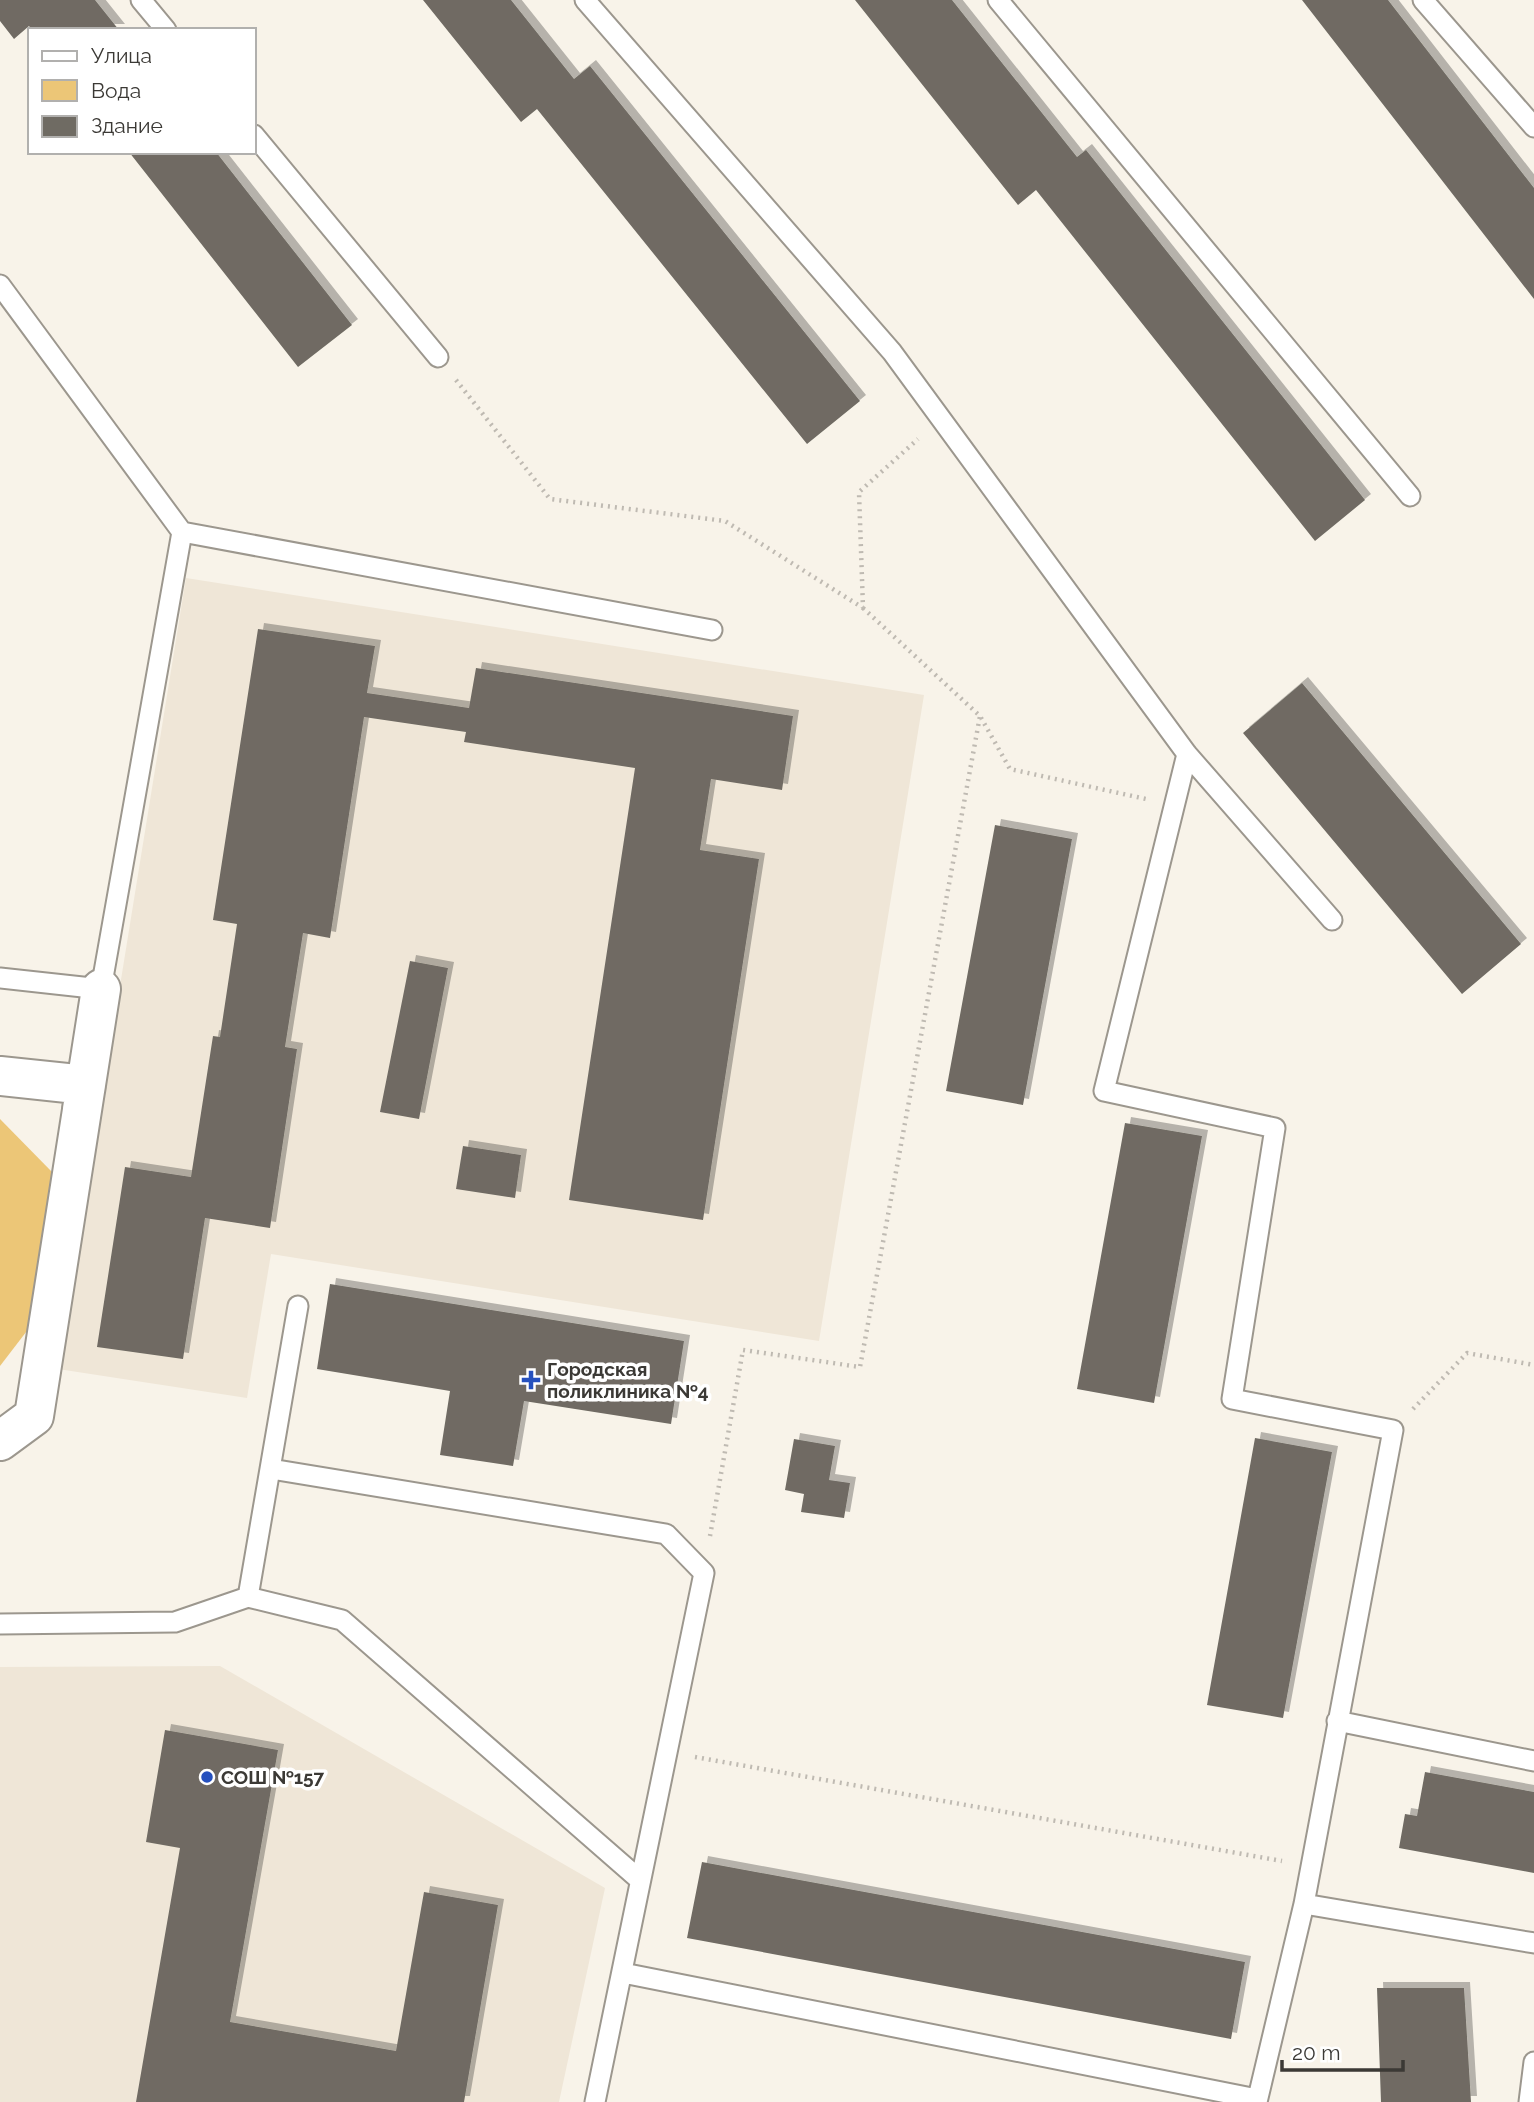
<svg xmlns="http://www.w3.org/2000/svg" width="1534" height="2102" font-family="Raleway,sans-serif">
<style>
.built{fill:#efe6d7}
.water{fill:#ecc677}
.building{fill:#6f6b63;filter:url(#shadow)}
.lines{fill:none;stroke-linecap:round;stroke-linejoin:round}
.lane-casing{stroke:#9c978e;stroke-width:23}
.street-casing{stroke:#9c978e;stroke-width:42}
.path{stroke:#bfbab2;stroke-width:4.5;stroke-dasharray:2 5;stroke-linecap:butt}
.lane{stroke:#fff;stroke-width:19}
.street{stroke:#fff;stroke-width:38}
.poi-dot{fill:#2550be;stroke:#fff;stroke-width:2.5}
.labels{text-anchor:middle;stroke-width:7;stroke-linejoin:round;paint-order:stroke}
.poi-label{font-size:19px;font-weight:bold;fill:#3b3935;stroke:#fff;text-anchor:start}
</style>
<defs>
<filter id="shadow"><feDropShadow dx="6" dy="-6" stdDeviation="0" flood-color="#0004"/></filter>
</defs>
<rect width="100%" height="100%" fill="#f8f3e9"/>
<path class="built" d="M186 578 924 695 819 1341 271 1254 247 1398 58 1369Z
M220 1666 605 1888 559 2102H0V1667Z"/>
<path class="water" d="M0 1119 52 1172 62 1239 33 1323 0 1366Z"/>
<path class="building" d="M0 0H95L119 30H32L29 26 14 39 0 21Z
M423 0H511L574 79 590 66 860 401 807 444 537 109 521 122Z
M855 0H952L1077 157 1086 150 1365 500 1315 541 1036 190 1018 205Z
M1302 0H1388L1534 188V299Z
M129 152H216L352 325 298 367Z
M258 629 375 646 367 693 469 708 476 668 793 716 782 790 711 779 700 850 759 859 703 1220 569 1200 635 768 464 742 466 732 364 717 330 938 303 933 285 1047 297 1049 270 1228 205 1218 183 1359 97 1347 125 1167 191 1177 213 1036 220 1037 237 924 213 920Z
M1302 683 1521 944 1462 994 1243 733Z
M995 825 1072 839 1023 1105 946 1091Z
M410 961 448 968 419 1119 380 1112Z
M1125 1123 1202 1136 1154 1403 1077 1389Z
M463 1146 521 1155 515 1198 456 1189Z
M330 1284 684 1341 671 1424 524 1401 513 1466 440 1455 450 1391 317 1369Z
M1255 1438 1332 1452 1283 1718 1207 1705Z
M794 1439 835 1446 829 1480 850 1483 844 1518 801 1512 804 1494 785 1490Z
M165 1730 278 1750 230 2022 396 2051 424 1892 498 1905 464 2102H136L180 1848 146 1842Z
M1425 1772 1534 1792V1873L1399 1848 1405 1814 1417 1816Z
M702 1862 1245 1962 1231 2039 687 1938Z
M1377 1988H1464L1471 2102H1381Z"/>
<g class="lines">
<g class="lane-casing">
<path id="lane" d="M141 0 166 30
M585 0 892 352 1187 754 1332 920
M998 0 1410 496
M1423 0 1534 127
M254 135 438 357
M0 285 182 532 712 630
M1187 754 1104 1091 1275 1128 1232 1399 1393 1430 1304 1904 1257 2102
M0 978 101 989 182 532
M271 1469 666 1534 704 1573 595 2102
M248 1597 298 1306
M0 1624 175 1622 248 1597 342 1620 640 1880
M1337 1721 1534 1761
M1304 1904 1534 1943
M623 1973 1257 2099
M1529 2102 1534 2062"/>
</g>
<g class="street-casing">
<path id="street" d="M0 1076 86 1085 82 1109
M0 1441 34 1416 101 989"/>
</g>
<path class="path" d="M456 380 550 499 725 521 863 608 859 492 918 439
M863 608 980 716 1010 769 1146 799
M1413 1409 1467 1353 1534 1365
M710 1536 743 1350 860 1367 980 716
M695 1757 1282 1861"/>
<use href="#lane" class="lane"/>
<use href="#street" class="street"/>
</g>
<g class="poi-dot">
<path d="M527.5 1369.5h7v7h7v7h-7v7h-7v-7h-7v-7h7z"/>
<circle cx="207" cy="1777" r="7"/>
</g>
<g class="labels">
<g class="poi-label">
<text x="547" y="1376">Городская<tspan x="547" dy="22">поликлиника №4</tspan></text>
<text x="221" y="1784">СОШ №157</text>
</g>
</g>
<rect x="28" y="28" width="228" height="126" fill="#ffffff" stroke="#b1b0ae" stroke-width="2"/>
<rect x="42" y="51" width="35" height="10" fill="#ffffff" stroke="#b1b0ae" stroke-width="2"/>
<text x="91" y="63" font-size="21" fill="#3b3935">Улица</text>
<rect x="42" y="80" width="35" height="21" fill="#ecc677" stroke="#b1b0ae" stroke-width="2"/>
<text x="91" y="98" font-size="21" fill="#3b3935">Вода</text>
<rect x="42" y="116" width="35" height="21" fill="#6f6b63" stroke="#b1b0ae" stroke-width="2"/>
<text x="91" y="133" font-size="21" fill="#3b3935">Здание</text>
<path d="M1282 2060v10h121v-10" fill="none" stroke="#3b3935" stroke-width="3.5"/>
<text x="1292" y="2060" font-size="21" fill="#3b3935" stroke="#ffffff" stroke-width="5" paint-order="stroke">20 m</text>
</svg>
